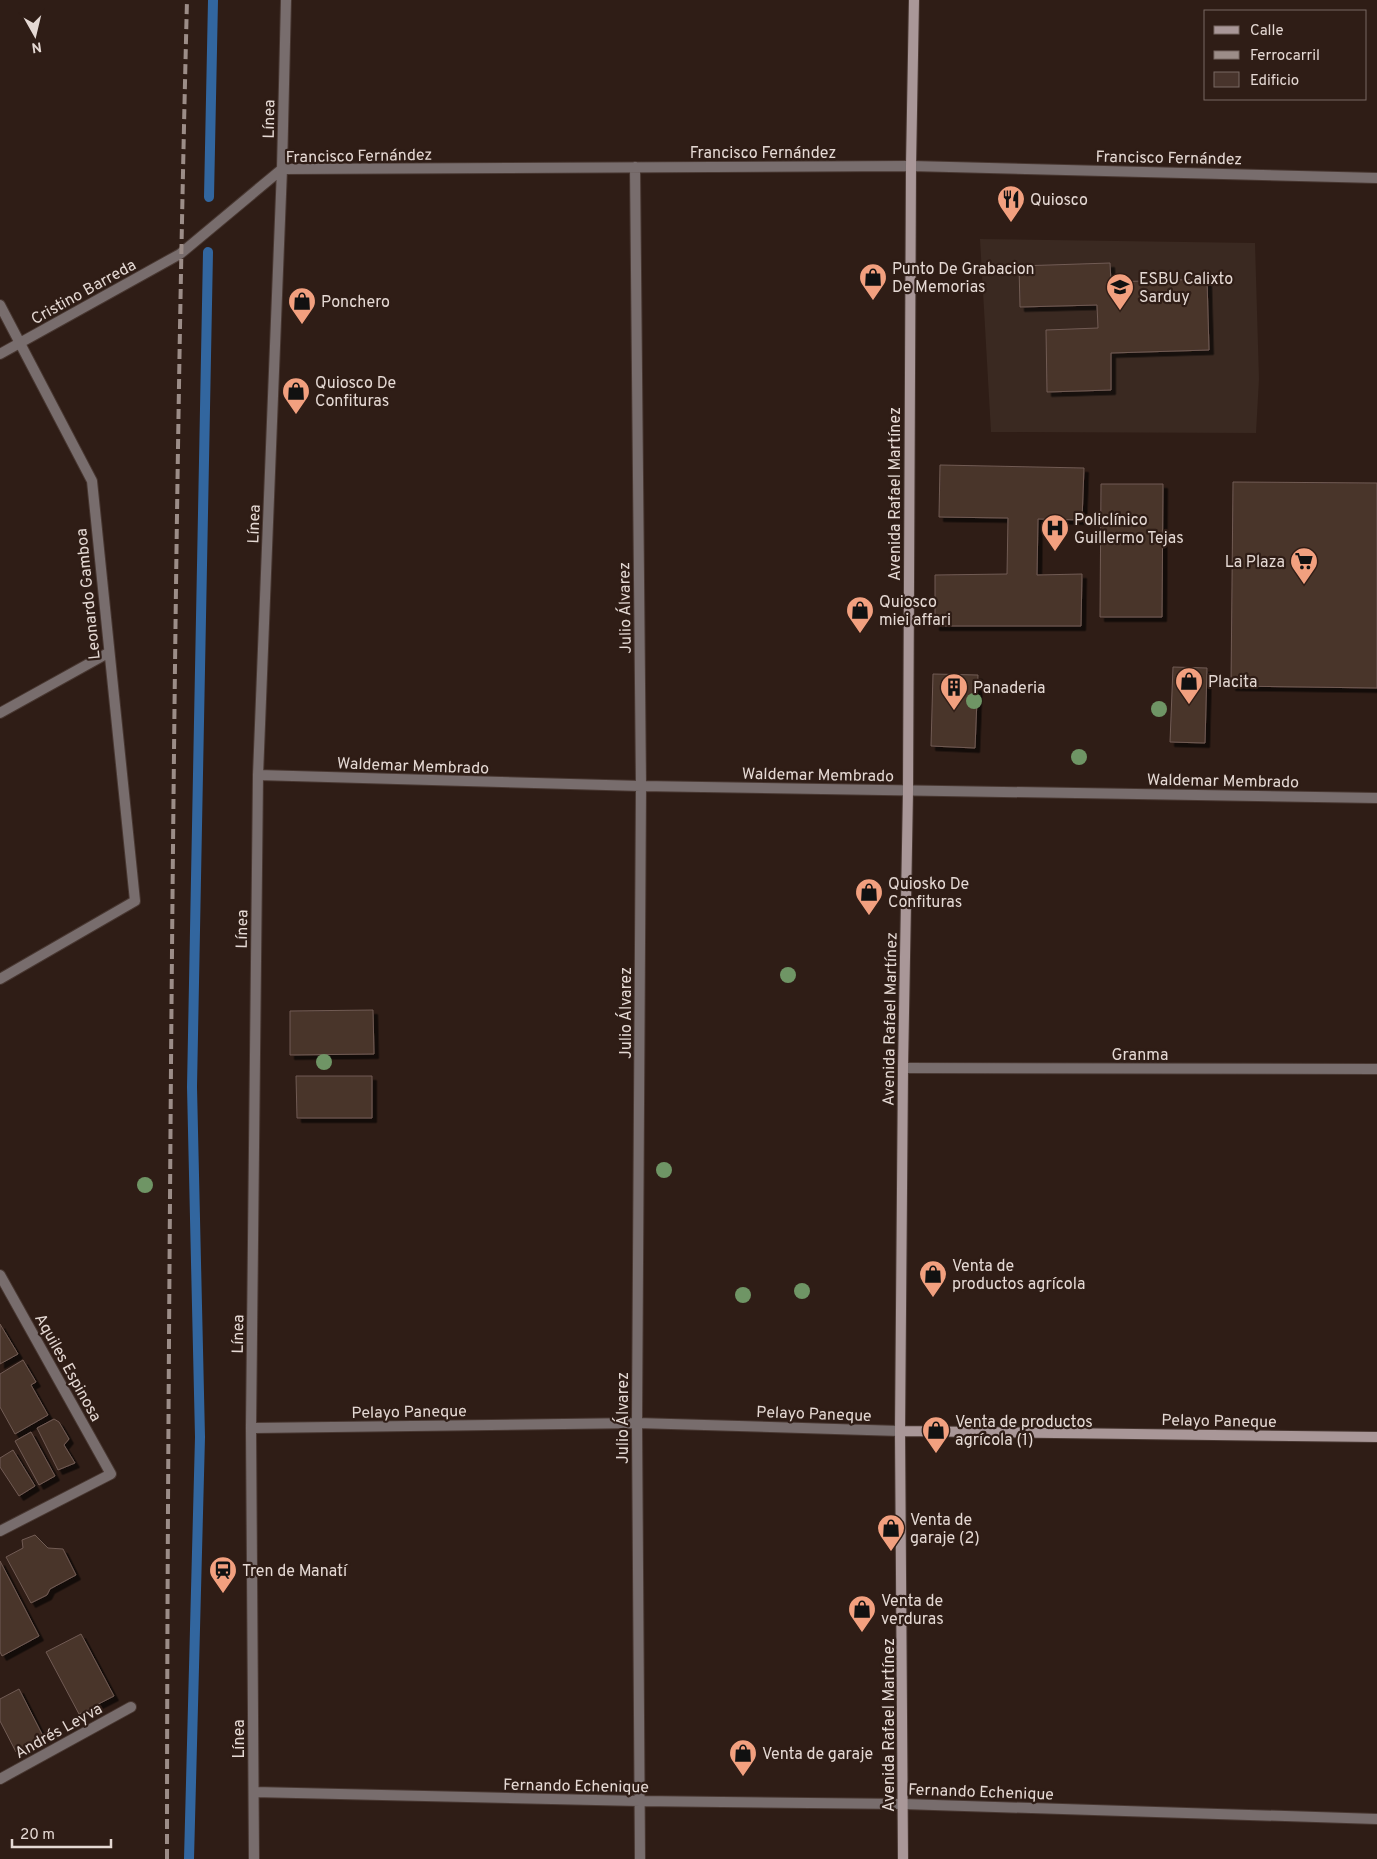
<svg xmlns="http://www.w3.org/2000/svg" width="1377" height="1859" font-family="Overpass,sans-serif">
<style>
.education{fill:#3a2921}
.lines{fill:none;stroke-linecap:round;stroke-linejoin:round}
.stream{stroke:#32669f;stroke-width:10}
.building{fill:#48342c;stroke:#715b53;filter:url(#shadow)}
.street-casing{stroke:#483731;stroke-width:12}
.secondary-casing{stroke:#483731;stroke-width:12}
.street{stroke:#786d6d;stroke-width:10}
.secondary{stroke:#a99798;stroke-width:10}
.rail{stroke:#9c8d88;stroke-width:4;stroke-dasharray:10 5;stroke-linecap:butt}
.tree{fill:#6f9565}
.labels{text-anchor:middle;stroke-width:4.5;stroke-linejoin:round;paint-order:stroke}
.street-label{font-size:16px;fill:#e5d9d4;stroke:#2f1d16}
.poi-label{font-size:16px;fill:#e5d9d4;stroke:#2f1d16;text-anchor:start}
</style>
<defs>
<filter id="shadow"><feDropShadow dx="4.5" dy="4.5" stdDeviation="0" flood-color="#0009"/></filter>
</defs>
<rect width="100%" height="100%" fill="#2f1d16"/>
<path class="education" d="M980 239 1255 243 1259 379 1256 433 991 432Z"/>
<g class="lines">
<path class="stream" d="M209 197 213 0
M189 1859 200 1437 192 1087 208 252"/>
</g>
<path class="building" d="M1110 263 1111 282 1207 279 1209 350 1111 353V390L1047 392 1046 330 1098 328 1097 305 1020 307 1019 266Z
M940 465 1084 468 1082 520 1038 519 1037 575 1082 574 1081 626H935V575L1007 574 1008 518 939 517Z
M1233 482 1377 483V688L1231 686Z
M1101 484H1163L1162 617H1100Z
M1173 667 1207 668 1205 743 1170 742Z
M933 674 978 675 975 748 931 746Z
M373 1010 374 1054 290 1055V1011Z
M296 1076H372V1118H297Z
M0 1324 18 1354 0 1364Z
M23 1360 36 1382 31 1385 48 1415 15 1434 0 1407V1374Z
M54 1419 59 1422 69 1439 64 1445 75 1463 58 1470 37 1428Z
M31 1432 55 1476 39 1485 15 1441Z
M13 1450 35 1486 19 1496 0 1467V1458Z
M35 1535 48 1548 63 1549 76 1575 50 1589 47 1595 31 1603 6 1557 23 1548 22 1540Z
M0 1561 39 1636 2 1656 0 1652Z
M81 1634 114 1696 79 1714 46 1652Z
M19 1689 44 1738 16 1752 0 1721V1699Z"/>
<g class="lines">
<g class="street-casing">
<path id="street" d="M635 167 641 786 637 1423 640 1859
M0 305 92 481 135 901 0 979
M0 354 180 254 282 169 911 166 1377 178
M0 713 108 653
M258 775 641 786 1377 798
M903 1068 1377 1069
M0 1275 111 1474 0 1531
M251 1428 637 1423 900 1431
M0 1779 131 1707
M254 1792 639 1801 903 1804 1377 1819
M254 1859 251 1428 258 775 282 169 286 0"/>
</g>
<g class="secondary-casing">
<path id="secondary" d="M900 1431 1377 1437
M903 1859 900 1431 903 1068 908 791 911 166 914 0"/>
</g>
<use href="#street" class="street"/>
<use href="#secondary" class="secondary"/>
<path class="rail" d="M167 1859C167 1594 169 1330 171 1065 174 710 178 355 187 0"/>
</g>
<g class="tree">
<circle cx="974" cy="701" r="8"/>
<circle cx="1159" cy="709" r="8"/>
<circle cx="1079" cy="757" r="8"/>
<circle cx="788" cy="975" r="8"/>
<circle cx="324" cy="1062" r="8"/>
<circle cx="664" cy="1170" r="8"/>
<circle cx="145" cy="1185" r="8"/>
<circle cx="802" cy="1291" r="8"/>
<circle cx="743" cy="1295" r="8"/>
</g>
<defs>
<g id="restaurant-pin" transform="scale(1.4375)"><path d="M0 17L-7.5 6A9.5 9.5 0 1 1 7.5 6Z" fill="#f2a07f" stroke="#2f1d16"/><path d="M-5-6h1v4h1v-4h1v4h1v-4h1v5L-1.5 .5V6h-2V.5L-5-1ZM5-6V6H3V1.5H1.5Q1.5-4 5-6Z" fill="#111"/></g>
<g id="shop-pin" transform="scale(1.4375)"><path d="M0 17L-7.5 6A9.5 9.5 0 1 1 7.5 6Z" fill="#f2a07f" stroke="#2f1d16"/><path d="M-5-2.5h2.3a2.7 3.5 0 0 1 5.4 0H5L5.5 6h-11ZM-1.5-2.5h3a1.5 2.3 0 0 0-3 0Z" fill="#111"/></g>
<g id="school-pin" transform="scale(1.4375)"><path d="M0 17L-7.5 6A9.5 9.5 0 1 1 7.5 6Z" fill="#f2a07f" stroke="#2f1d16"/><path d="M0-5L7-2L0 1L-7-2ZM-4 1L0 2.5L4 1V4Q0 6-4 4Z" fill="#111"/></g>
<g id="hospital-pin" transform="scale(1.4375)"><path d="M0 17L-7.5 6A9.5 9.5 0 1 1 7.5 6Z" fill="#f2a07f" stroke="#2f1d16"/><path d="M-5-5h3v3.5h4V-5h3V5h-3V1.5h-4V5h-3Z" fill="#111"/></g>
<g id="supermarket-pin" transform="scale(1.4375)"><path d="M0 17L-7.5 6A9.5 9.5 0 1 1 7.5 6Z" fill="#f2a07f" stroke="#2f1d16"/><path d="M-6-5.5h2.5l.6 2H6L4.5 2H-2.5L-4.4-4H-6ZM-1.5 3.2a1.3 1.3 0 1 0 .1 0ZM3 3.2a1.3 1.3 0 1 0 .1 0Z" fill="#111"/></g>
<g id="building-pin" transform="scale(1.4375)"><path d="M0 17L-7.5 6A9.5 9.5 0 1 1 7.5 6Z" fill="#f2a07f" stroke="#2f1d16"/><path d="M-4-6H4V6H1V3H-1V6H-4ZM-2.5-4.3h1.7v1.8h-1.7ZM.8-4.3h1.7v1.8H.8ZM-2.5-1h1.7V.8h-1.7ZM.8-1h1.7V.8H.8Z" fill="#111"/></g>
<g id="station-pin" transform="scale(1.4375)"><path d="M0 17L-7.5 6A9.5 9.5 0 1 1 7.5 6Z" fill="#f2a07f" stroke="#2f1d16"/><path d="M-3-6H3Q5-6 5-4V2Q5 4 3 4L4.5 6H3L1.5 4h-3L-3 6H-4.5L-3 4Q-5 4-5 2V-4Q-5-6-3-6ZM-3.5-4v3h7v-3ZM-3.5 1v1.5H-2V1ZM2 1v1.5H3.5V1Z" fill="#111"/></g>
</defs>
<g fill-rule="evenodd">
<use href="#restaurant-pin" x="1011" y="199"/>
<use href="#shop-pin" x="873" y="277"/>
<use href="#school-pin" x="1120" y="287"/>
<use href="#shop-pin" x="302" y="301"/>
<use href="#shop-pin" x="296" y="391"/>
<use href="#hospital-pin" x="1055" y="528"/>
<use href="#supermarket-pin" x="1304" y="561"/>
<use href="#shop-pin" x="860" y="610"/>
<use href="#shop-pin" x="1189" y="681"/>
<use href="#building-pin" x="954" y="687"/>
<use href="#shop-pin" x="869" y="892"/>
<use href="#shop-pin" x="933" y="1274"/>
<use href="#shop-pin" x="936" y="1430"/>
<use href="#shop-pin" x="891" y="1528"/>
<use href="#station-pin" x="223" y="1570"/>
<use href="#shop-pin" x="862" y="1609"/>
<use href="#shop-pin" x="743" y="1753"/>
</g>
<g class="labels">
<g class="street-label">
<text transform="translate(268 119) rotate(-89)" y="6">Línea</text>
<text x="763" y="158">Francisco Fernández</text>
<text transform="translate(359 155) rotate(-1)" y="6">Francisco Fernández</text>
<text transform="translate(1169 157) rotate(1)" y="6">Francisco Fernández</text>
<text transform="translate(83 291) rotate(-29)" y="6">Cristino Barreda</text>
<text transform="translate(894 494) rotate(-90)" y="6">Avenida Rafael Martínez</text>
<text transform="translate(253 524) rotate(-88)" y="6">Línea</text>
<text transform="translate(87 594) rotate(-96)" y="6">Leonardo Gamboa</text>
<text transform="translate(624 608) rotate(-91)" y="6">Julio Álvarez</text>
<text transform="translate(413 765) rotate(2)" y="6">Waldemar Membrado</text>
<text transform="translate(818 774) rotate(1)" y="6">Waldemar Membrado</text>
<text transform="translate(1223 780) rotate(1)" y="6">Waldemar Membrado</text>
<text transform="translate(241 929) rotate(-89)" y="6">Línea</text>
<text transform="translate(625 1013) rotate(-90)" y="6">Julio Álvarez</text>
<text transform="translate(889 1019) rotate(-89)" y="6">Avenida Rafael Martínez</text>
<text x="1140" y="1060">Granma</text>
<text transform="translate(237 1334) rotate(-89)" y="6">Línea</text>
<text transform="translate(69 1367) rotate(61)" y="6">Aquiles Espinosa</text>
<text transform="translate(409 1411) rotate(-1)" y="6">Pelayo Paneque</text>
<text transform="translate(814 1413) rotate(2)" y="6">Pelayo Paneque</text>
<text transform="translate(622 1418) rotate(-90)" y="6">Julio Álvarez</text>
<text transform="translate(1219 1420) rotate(1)" y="6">Pelayo Paneque</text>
<text transform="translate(888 1725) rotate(-90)" y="6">Avenida Rafael Martínez</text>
<text transform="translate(58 1730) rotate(-29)" y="6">Andrés Leyva</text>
<text transform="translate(238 1739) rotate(-90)" y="6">Línea</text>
<text transform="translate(576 1785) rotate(1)" y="6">Fernando Echenique</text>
<text transform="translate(981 1791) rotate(2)" y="6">Fernando Echenique</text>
</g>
<g class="poi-label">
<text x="1030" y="205">Quiosco</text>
<text x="892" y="274">Punto De Grabacion<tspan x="892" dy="18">De Memorias</tspan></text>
<text x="1139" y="284">ESBU Calixto<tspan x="1139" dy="18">Sarduy</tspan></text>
<text x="321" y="307">Ponchero</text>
<text x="315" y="388">Quiosco De<tspan x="315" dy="18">Confituras</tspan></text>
<text x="1074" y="525">Policlínico<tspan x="1074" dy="18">Guillermo Tejas</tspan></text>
<text x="1285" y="567" text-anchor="end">La Plaza</text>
<text x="879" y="607">Quiosco<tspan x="879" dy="18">miei affari</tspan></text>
<text x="1208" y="687">Placita</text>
<text x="973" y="693">Panaderia</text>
<text x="888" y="889">Quiosko De<tspan x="888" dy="18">Confituras</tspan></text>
<text x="952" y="1271">Venta de<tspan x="952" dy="18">productos agrícola</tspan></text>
<text x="955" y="1427">Venta de productos<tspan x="955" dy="18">agrícola (1)</tspan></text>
<text x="910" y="1525">Venta de<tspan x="910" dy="18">garaje (2)</tspan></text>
<text x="242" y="1576">Tren de Manatí</text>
<text x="881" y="1606">Venta de<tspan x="881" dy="18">verduras</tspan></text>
<text x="762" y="1759">Venta de garaje</text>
</g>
</g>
<rect x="1204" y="10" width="162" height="90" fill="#2f1d16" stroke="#786862"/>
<rect x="1214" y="26" width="25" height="8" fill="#a99798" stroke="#786862"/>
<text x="1250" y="35" font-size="15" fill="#e5d9d4">Calle</text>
<rect x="1214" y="51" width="25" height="8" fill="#9c8d88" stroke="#786862"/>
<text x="1250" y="60" font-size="15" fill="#e5d9d4">Ferrocarril</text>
<rect x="1214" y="72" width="25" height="15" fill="#48342c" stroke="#786862"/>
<text x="1250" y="85" font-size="15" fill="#e5d9d4">Edificio</text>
<g transform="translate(35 35) rotate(172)" stroke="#2f1d16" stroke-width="4" paint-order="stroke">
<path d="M0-4L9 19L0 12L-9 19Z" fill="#e5d9d4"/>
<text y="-8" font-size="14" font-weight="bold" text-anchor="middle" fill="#e5d9d4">N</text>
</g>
<path d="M12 1839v8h99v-8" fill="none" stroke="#e5d9d4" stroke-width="2.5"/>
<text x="20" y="1839" font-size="15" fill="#e5d9d4" stroke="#2f1d16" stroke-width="4" paint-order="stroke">20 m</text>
</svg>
